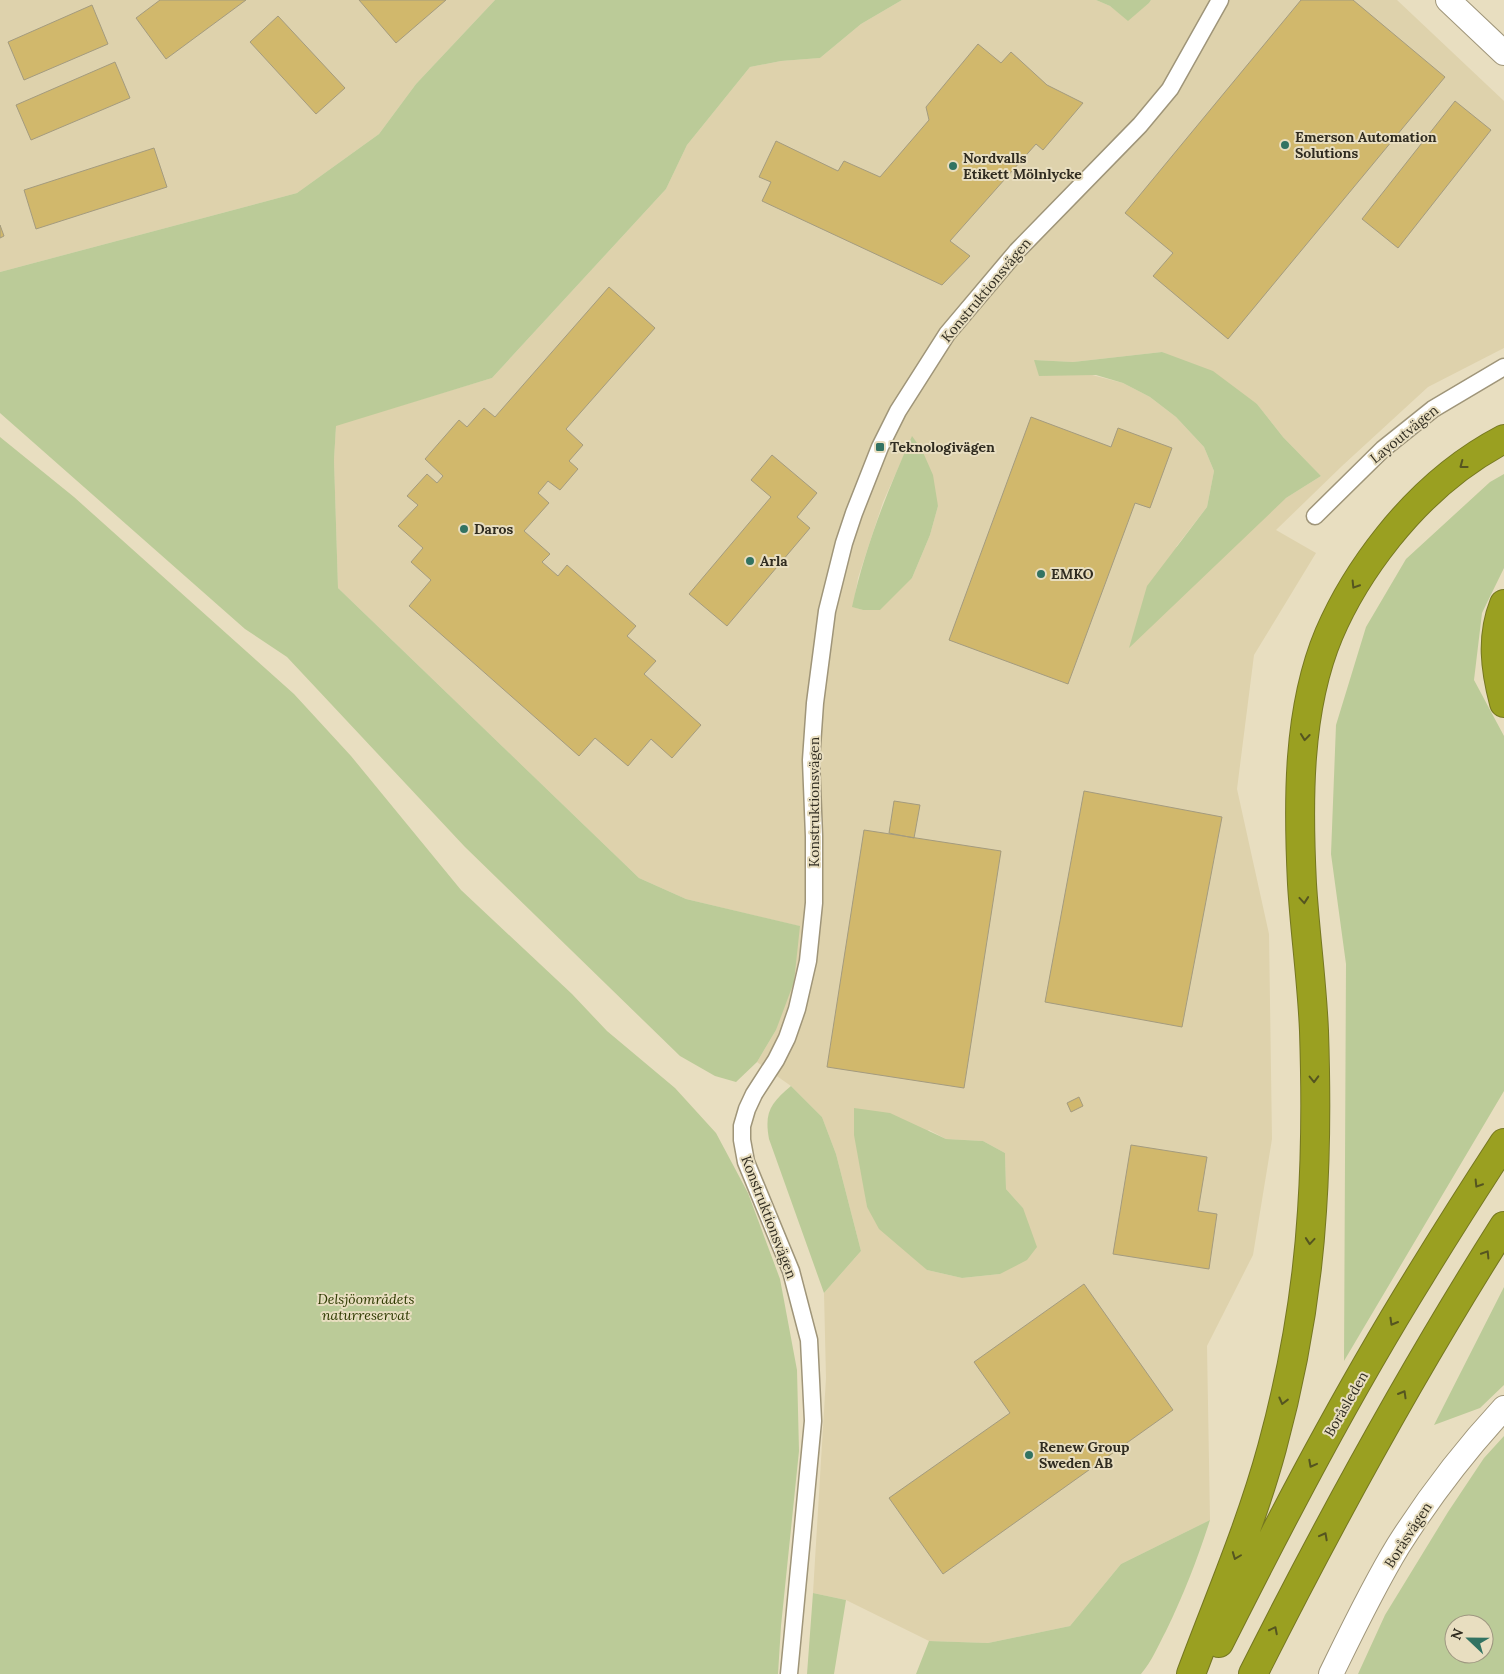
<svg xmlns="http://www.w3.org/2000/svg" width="1504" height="1674" font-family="Lora,serif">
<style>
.built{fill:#ded2ac;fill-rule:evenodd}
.green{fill:#bbcb98;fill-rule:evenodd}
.building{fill:#d1b86c;stroke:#a49b7e}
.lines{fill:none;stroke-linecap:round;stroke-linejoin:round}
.street-casing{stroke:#9f9579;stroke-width:19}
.secondary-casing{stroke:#9f9579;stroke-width:26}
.highway-casing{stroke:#757721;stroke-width:30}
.street{stroke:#fff;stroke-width:16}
.secondary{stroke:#fff;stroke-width:24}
.highway{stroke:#9aa021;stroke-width:28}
.oneway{stroke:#555520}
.poi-dot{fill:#327362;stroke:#e8dec0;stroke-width:2}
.labels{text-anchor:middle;stroke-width:4;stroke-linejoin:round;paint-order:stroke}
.poi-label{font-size:14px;font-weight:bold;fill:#302c20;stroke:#e8dec0;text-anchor:start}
.street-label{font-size:14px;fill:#302c20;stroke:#e8dec0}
.park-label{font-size:14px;font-style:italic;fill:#2e3a01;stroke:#e8dec0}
</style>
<rect width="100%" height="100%" fill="#e8dec0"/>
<path class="built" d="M0 0H495L416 84 379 134 297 193 0 272Z
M902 0H1096L1110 6 1128 20 1149 3 1151 0H1397L1504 101V348L1428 387 1342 466 1276 530 1316 553 1254 655 1237 789 1269 934 1272 1139 1253 1255 1207 1346 1210 1520 1121 1564 1070 1626 988 1643 929 1641 846 1600 813 1593 826 1378 824 1293 861 1251 836 1154 822 1117 791 1086 757 1062 776 1030 799 926 686 899 639 878 338 588 334 460 336 425 492 378 666 189 687 145 750 67 781 61 820 58 861 24ZM1162 352 1257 404 1283 437 1321 476 1286 498 1176 547 1207 507 1214 471 1204 447 1176 417 1150 397 1123 383 1034 360 1073 362ZM912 437 938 506 930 535 912 578 863 610 853 607 858 578 883 502ZM929 1130 946 1139 983 1141 1005 1153 1006 1189 1023 1208 1000 1274 962 1278 927 1270 867 1207 863 1180Z"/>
<path class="green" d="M495 0H902L861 24 820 58 781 61 750 67 687 145 666 189 492 378 336 426 334 460 338 588 639 878 686 899 800 926 794 982 776 1030 757 1062 736 1082 715 1076 680 1056 465 847 287 657 245 629 0 413V272L297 193 379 134 416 84Z
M1096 0H1151L1149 3 1128 21 1110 6Z
M1162 352 1213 371 1257 404 1283 437 1321 476 1286 498 1129 648 1147 586 1207 507 1214 471 1204 447 1176 417 1150 397 1123 383 1096 375 1039 376 1034 360 1073 362Z
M912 436 922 450 933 475 938 506 930 535 912 578 880 610H863L852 607C865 547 887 492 912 436Z
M0 437 74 497 294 694 351 756 461 890 572 994 607 1031 675 1088 716 1133 748 1193 780 1279 797 1370 799 1451 781 1626 778 1674H0Z
M1504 474V568L1482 613 1474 680 1504 736V1091L1344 1361 1346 964 1331 854 1336 725 1366 627 1406 559 1490 482Z
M791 1086 822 1117 836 1154 861 1251 824 1293 769 1139C764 1112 771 1103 791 1086Z
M854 1108 890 1113 946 1139 983 1141 1005 1153 1006 1189 1023 1208 1037 1247 1027 1260 1000 1274 962 1278 927 1270 879 1229 867 1207 854 1135Z
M1504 1287V1385L1480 1408 1434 1425Z
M1504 1436V1674H1358L1385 1615 1448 1512 1484 1458ZM1454 1624H1484V1654H1454Z
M1210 1520C1198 1558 1184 1594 1166 1631 1158 1646 1152 1661 1141 1674H916L929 1641 988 1643 1070 1626 1121 1564Z
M813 1593 846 1600 834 1674H807Z"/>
<path class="building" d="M160 0H246L166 59 136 18Z
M359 0H446L396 43Z
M1301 0H1353L1445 77 1228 339 1153 276 1173 253 1125 213Z
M92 5 108 44 24 80 8 42Z
M278 16 345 88 316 114 250 42Z
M978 44 1001 63 1011 52 1047 85 1083 103 1043 150 1036 144 950 241 970 256 942 285 762 201 771 182 759 177 776 141 838 171 844 161 880 177 929 120 926 107Z
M115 62 130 98 31 140 16 105Z
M1455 101 1491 130 1398 248 1362 219Z
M154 148 167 187 36 229 24 190Z
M0 225 4 236 0 238Z
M609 287 655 328 566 429 583 445 569 461 578 469 560 490 548 481 538 493 549 503 524 531 550 554 542 562 558 576 567 565 636 626 627 636 656 661 644 674 701 725 672 758 651 739 628 766 595 738 579 756 409 606 431 580 411 562 423 548 398 526 418 505 407 496 427 474 437 483 443 476 425 459 459 420 467 427 484 408 495 417Z
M1031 417 1111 447 1118 428 1172 448 1150 508 1135 503 1068 684 949 640Z
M772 455 817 493 797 517 810 528 727 626 689 594 771 497 751 480Z
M1084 791 1222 817 1182 1027 1045 1002Z
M894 801 920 805 914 838 889 833Z
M864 830 1001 851 964 1088 827 1067Z
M1079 1097 1083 1106 1071 1112 1067 1103Z
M1131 1145 1207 1157 1198 1211 1217 1214 1209 1269 1113 1254Z
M1084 1284 1173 1410 943 1574 889 1498 1010 1413 974 1362Z"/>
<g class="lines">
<g class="street-casing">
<path id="street" d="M1315 516 1383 449 1433 409 1504 367
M789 1674 813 1421 809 1340 791 1271 746 1162 742 1140V1126L747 1109 754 1094 776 1060 787 1038 797 1009 808 961 814 903V836L811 760 815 703 827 611 844 543 854 513 880 447 898 411 947 334 1017 251 1140 125 1170 89 1220 0"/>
</g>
<g class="secondary-casing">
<path id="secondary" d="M1448 0 1504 53
M1331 1674C1352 1631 1373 1587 1398 1546 1429 1497 1465 1450 1504 1408"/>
</g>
<g class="highway-casing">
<path id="highway" d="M1504 604C1491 637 1495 669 1504 703
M1219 1643C1282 1518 1347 1393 1421 1274 1448 1230 1476 1186 1504 1143
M1191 1674C1219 1599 1251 1525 1272 1448 1293 1371 1307 1291 1312 1211 1316 1152 1316 1091 1314 1031 1312 982 1305 933 1302 884 1298 803 1297 710 1329 634 1344 599 1364 567 1388 537 1420 497 1458 463 1504 439
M1253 1674C1330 1521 1412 1371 1504 1226"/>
</g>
<use href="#street" class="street"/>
<use href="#secondary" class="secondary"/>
<use href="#highway" class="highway"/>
</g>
<defs><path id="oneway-chevron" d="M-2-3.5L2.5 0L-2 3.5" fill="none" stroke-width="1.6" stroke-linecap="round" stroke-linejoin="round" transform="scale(1.25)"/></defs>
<g class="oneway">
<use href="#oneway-chevron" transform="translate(1463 465) rotate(143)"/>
<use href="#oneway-chevron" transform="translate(1355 585) rotate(122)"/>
<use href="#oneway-chevron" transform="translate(1305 737) rotate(96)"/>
<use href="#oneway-chevron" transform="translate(1304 900) rotate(85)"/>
<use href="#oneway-chevron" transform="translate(1314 1079) rotate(89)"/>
<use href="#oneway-chevron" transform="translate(1478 1184) rotate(122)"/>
<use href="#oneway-chevron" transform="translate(1310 1241) rotate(95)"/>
<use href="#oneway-chevron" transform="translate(1486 1254) rotate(-58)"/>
<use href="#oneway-chevron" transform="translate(1393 1322) rotate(120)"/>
<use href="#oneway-chevron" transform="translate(1403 1394) rotate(-60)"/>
<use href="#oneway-chevron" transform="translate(1283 1401) rotate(104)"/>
<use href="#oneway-chevron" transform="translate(1312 1464) rotate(118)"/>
<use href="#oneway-chevron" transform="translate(1324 1536) rotate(-62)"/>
<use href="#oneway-chevron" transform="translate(1236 1556) rotate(111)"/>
<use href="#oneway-chevron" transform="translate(1274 1630) rotate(-63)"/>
</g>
<g class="poi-dot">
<circle cx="1285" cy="145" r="5"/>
<circle cx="953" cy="166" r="5"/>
<rect x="875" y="442" width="10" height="10" rx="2.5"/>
<circle cx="464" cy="529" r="5"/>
<circle cx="750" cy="561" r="5"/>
<circle cx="1041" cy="574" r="5"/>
<circle cx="1029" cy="1455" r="5"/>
</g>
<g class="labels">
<g class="poi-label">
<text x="1295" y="142">Emerson Automation<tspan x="1295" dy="16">Solutions</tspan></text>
<text x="963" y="163">Nordvalls<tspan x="963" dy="16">Etikett Mölnlycke</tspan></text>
<text x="890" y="452">Teknologivägen</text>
<text x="474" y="534">Daros</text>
<text x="760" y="566">Arla</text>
<text x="1051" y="579">EMKO</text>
<text x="1039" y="1452">Renew Group<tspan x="1039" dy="16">Sweden AB</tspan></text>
</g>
<g class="street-label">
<text transform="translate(986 290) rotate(-50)" y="5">Konstruktionsvägen</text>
<text transform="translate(1404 434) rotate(-39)" y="5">Layoutvägen</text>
<text transform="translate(814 802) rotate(-90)" y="5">Konstruktionsvägen</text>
<text transform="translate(769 1217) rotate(69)" y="5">Konstruktionsvägen</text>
<text transform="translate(1346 1404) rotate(-60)" y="5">Boråsleden</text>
<text transform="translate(1408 1535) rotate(-57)" y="5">Boråsvägen</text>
</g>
<g class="park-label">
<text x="366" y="1304">Delsjöområdets<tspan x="366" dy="16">naturreservat</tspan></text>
</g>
</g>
<g transform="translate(1469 1639) rotate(292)"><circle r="24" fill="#e8dec0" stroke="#9e9780"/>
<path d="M0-4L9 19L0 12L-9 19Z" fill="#327362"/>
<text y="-8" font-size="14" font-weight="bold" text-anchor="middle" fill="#302c20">N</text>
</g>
</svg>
